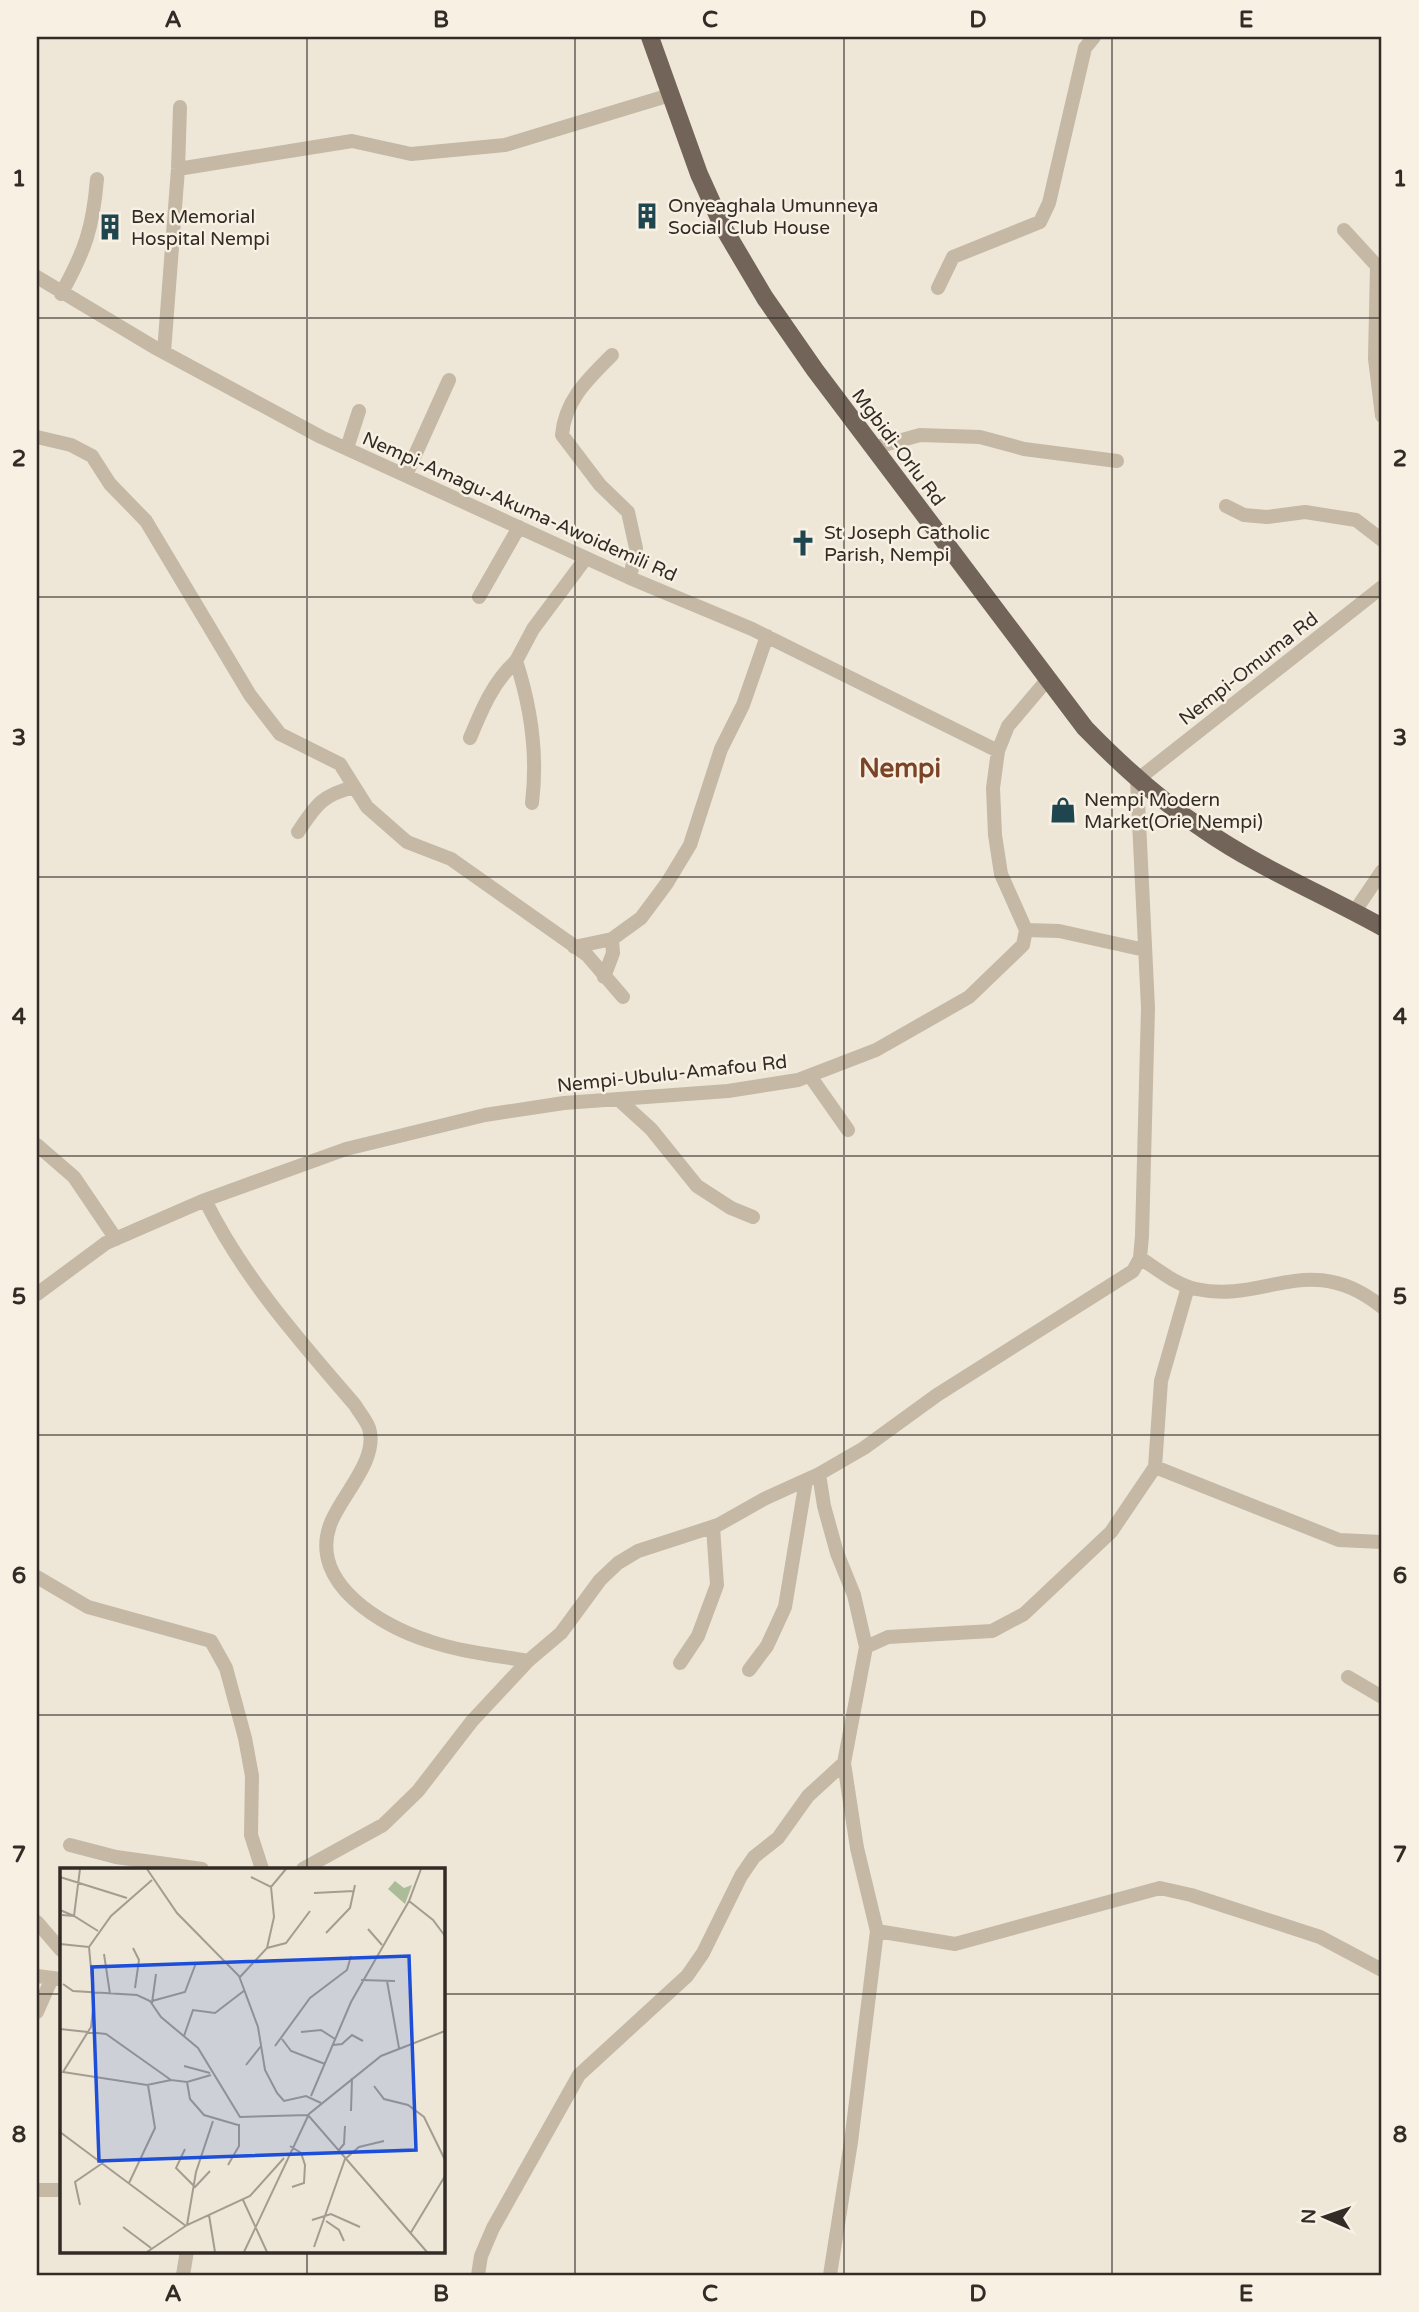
<svg xmlns="http://www.w3.org/2000/svg" width="1419" height="2312" font-family="'Varela Round',sans-serif">
<style>
.lines{fill:none;stroke-linecap:round;stroke-linejoin:round}
.minor{stroke:#c5b8a5;stroke-width:14}
.major{stroke:#726458;stroke-width:18}
.grid{fill:none;stroke:#322b26;stroke-width:2;stroke-opacity:0.55}
.labels{text-anchor:middle;stroke-width:5;stroke-linejoin:round;paint-order:stroke}
.poi-label{font-size:19px;fill:#322b26;stroke:#f7f0e3;text-anchor:start}
.street-label{font-size:19px;fill:#322b26;stroke:#f7f0e3}
.district-label{font-size:26px;font-weight:bold;fill:#7a4526;stroke:#f7f0e3}
.inset-road{fill:none;stroke:#a39c91;stroke-width:2}
.view{fill:#1d4ed8;fill-opacity:0.15;stroke:#1d4ed8;stroke-width:3.5}
.inset-edge{fill:none;stroke:#322b26;stroke-width:3.5}
.neatline{fill:none;stroke:#322b26;stroke-width:2.5}
.grid-label{font-size:23px;text-anchor:middle;font-weight:bold;fill:#322b26}
</style>
<rect width="100%" height="100%" fill="#eee7d8"/>
<g class="lines">
<path class="minor" d="M178 169 352 141 411 154 505 145 670 95
M1344 230 1377 266 1375 359 1382 416
M37 277 154 347 321 437 630 578 752 629 998 751
M938 288 953 257 1040 222 1049 203 1085 48 1094 37
M61 294C85 251 93 228 97 179
M164 352 178 169 180 107
M612 355C588 379 565 400 562 435L600 485 628 512 636 548 630 578
M37 437 71 445 92 456 110 484 146 521 250 695 280 734 340 764 367 807 407 842 451 859 587 955 623 997
M347 448 359 411
M873 448 920 435 980 437 1024 449 1117 461
M406 475 449 380
M1226 506 1244 515 1267 517 1305 512 1356 520 1382 540
M479 597 519 527
M470 738C482 709 493 682 516 661
M532 803C538 754 531 707 516 661L533 629 586 558
M298 832C316 805 322 795 354 787
M1355 911 1382 871
M1026 930 1059 931 1145 950
M574 947 612 939 641 918 667 883 690 845 721 749 743 705 767 636
M604 977 613 953 612 939
M810 1076 848 1130
M618 1099 651 1129 697 1186 731 1208 753 1217
M37 1145 74 1177 116 1239
M205 1200C243 1277 299 1340 355 1405 359 1412 366 1420 369 1428 379 1461 340 1496 330 1525 309 1583 381 1626 429 1641 461 1652 495 1655 528 1661
M1140 1258C1157 1269 1176 1285 1196 1289 1265 1304 1310 1249 1382 1307
M37 1294 106 1243 205 1200 346 1149 485 1115 564 1103 728 1091 798 1080 876 1050 969 997 1023 945 1026 930 1001 874 995 835 993 788 998 751 1008 726 1047 680
M1155 1467 1339 1540 1382 1542
M819 1474 824 1506 837 1553 854 1595 866 1647 844 1763 857 1848 877 1931 851 2142 830 2275
M37 1577 88 1607 211 1641 226 1668 245 1738 252 1776 251 1835 262 1869
M866 1647 888 1637 992 1631 1024 1614 1111 1532 1155 1467 1161 1381 1188 1287
M680 1663 698 1636 717 1585 713 1527
M749 1670 767 1646 785 1607 806 1480
M1348 1677 1382 1697
M70 1845 116 1857 202 1869
M303 1869 383 1825 418 1791 472 1721 528 1661 561 1633 600 1580 618 1563 638 1551 718 1525 764 1499 819 1474 864 1448 937 1395 1133 1271 1140 1258 1142 1236 1148 1008 1137 780 1382 587
M37 1922 61 1950
M877 1931 955 1944 1160 1888 1191 1895 1320 1937 1382 1970
M37 1976 60 1979
M37 2012 52 1978
M37 2190H61
M183 2275 187 2251
M478 2275 481 2256 493 2228 579 2075 687 1976 703 1953 741 1876 754 1857 778 1838 808 1796 844 1763"/>
<path class="major" d="M650 37 699 174 723 227 765 298 815 370 1085 728C1122 766 1159 800 1203 829 1259 868 1323 894 1382 927"/>
</g>
<path class="grid" d="M307 37V1869M575 37V2275M844 37V2275M1112 37V2275M37 318H1382M37 597H1382M37 877H1382M37 1156H1382M37 1435H1382M37 1715H1382M37 1994H61M443 1994H1382M307 2251V2275"/>
<defs>
<g id="building-bare" transform="scale(2.1)"><path d="M-4-6H4V6H1V3H-1V6H-4ZM-2.5-4.3h1.7v1.8h-1.7ZM.8-4.3h1.7v1.8H.8ZM-2.5-1h1.7V.8h-1.7ZM.8-1h1.7V.8H.8Z" fill="#1f464f" stroke="#f7f0e3" stroke-width="2.5" paint-order="stroke"/></g>
<g id="church-bare" transform="scale(2.1)"><path d="M-1.2-6h2.4v3.5h3.3v2.4h-3.3V6h-2.4V-.1h-3.3v-2.4h3.3Z" fill="#1f464f" stroke="#f7f0e3" stroke-width="2.5" paint-order="stroke"/></g>
<g id="shop-bare" transform="scale(2.1)"><path d="M-5-2.5h2.3a2.7 3.5 0 0 1 5.4 0H5L5.5 6h-11ZM-1.5-2.5h3a1.5 2.3 0 0 0-3 0Z" fill="#1f464f" stroke="#f7f0e3" stroke-width="2.5" paint-order="stroke"/></g>
</defs>
<g fill-rule="evenodd">
<use href="#building-bare" x="647" y="216"/>
<use href="#building-bare" x="110" y="227"/>
<use href="#church-bare" x="803" y="543"/>
<use href="#shop-bare" x="1063" y="810"/>
</g>
<g class="labels">
<g class="poi-label">
<text x="668" y="212">Onyeaghala Umunneya<tspan x="668" dy="22">Social Club House</tspan></text>
<text x="131" y="223">Bex Memorial<tspan x="131" dy="22">Hospital Nempi</tspan></text>
<text x="824" y="539">St Joseph Catholic<tspan x="824" dy="22">Parish, Nempi</tspan></text>
<text x="1084" y="806">Nempi Modern<tspan x="1084" dy="22">Market(Orie Nempi)</tspan></text>
</g>
<g class="street-label">
<text transform="translate(899 447) rotate(53)" y="7">Mgbidi-Orlu Rd</text>
<text transform="translate(520 506) rotate(24)" y="7">Nempi-Amagu-Akuma-Awoidemili Rd</text>
<text transform="translate(1248 668) rotate(-38)" y="7">Nempi-Omuma Rd</text>
<text transform="translate(672 1073) rotate(-6)" y="7">Nempi-Ubulu-Amafou Rd</text>
</g>
<g class="district-label">
<text x="900" y="777">Nempi</text>
</g>
</g>
<g transform="translate(60 1868)">
<rect width="385" height="385" fill="#eee7d8"/>
<path d="M335 13 344 20 352 17 345 36 328 21Z" fill="#acbc99"/>
<path class="inset-road" d="M87 1 117 45 179 108 198 159 205 202 217 225 224 233 246 228 261 235M0 9 67 30M191 9 211 19 226 1M92 12 51 48 29 79 34 133 31 159 3 204 87 217 111 212 127 214 151 207M254 25 294 23M349 33 373 52 385 68M0 42 14 48 20 1M2 47 14 48 38 63M308 61 322 77M266 65 290 40 295 17M0 76 29 79M73 80 79 92 75 120M207 80 226 75 250 43M44 86 50 126M180 109 207 80 214 49 211 19M301 112 335 113M327 113 339 180M3 116 13 123 77 127 90 133 101 149 138 180 180 249 248 247 367 384M92 133 125 124 136 95M92 135 96 106M0 161 46 166 111 212M241 164 261 162 275 171M124 168 133 142 155 145 185 122M222 171 231 183 265 196M273 177 282 176 292 167 303 173M215 178 250 130 287 102 291 88M186 197 201 178M124 198 150 205M127 214 130 231 144 247 178 257M314 218 324 231 348 237 364 249 385 292M251 228 291 134 349 33 361 1M291 243 292 210M0 264 126 358M230 278 241 285 245 297 244 315 232 319M125 281 116 300 135 319 150 303M278 283 284 276 285 258M168 297 179 278V256M69 315 95 260 88 217M183 332 207 384M20 337 15 314 44 294M149 347 155 384M252 352 271 346 300 359M266 353 279 362 284 373M127 357 136 304 153 253M63 359 91 380M350 366 385 308M254 379 285 291 299 279 324 273M87 384 127 357 190 328 224 290M184 384 249 246 321 188 385 163"/>
<path class="view" d="M349 88 356 282 39 293 32 99Z"/>
<rect width="385" height="385" class="inset-edge"/>
</g>
<rect width="1419" height="2312" fill="none" stroke="#f7f0e3" stroke-width="77"/>
<g transform="translate(1325 2217) rotate(272)" stroke="#f7f0e3" stroke-width="5" paint-order="stroke">
<path d="M0-5L12 26L0 18L-12 26Z" fill="#322b26"/>
<text y="-10" font-size="19" font-weight="bold" text-anchor="middle" fill="#322b26">N</text>
</g>
<rect x="38" y="38" width="1342" height="2236" class="neatline"/>
<g class="grid-label">
<text x="173" y="27">A</text>
<text x="441" y="27">B</text>
<text x="710" y="27">C</text>
<text x="978" y="27">D</text>
<text x="1246" y="27">E</text>
<text x="19" y="186">1</text>
<text x="1400" y="186">1</text>
<text x="19" y="466">2</text>
<text x="1400" y="466">2</text>
<text x="19" y="745">3</text>
<text x="1400" y="745">3</text>
<text x="19" y="1024">4</text>
<text x="1400" y="1024">4</text>
<text x="19" y="1304">5</text>
<text x="1400" y="1304">5</text>
<text x="19" y="1583">6</text>
<text x="1400" y="1583">6</text>
<text x="19" y="1862">7</text>
<text x="1400" y="1862">7</text>
<text x="19" y="2142">8</text>
<text x="1400" y="2142">8</text>
<text x="173" y="2301">A</text>
<text x="441" y="2301">B</text>
<text x="710" y="2301">C</text>
<text x="978" y="2301">D</text>
<text x="1246" y="2301">E</text>
</g>
</svg>
